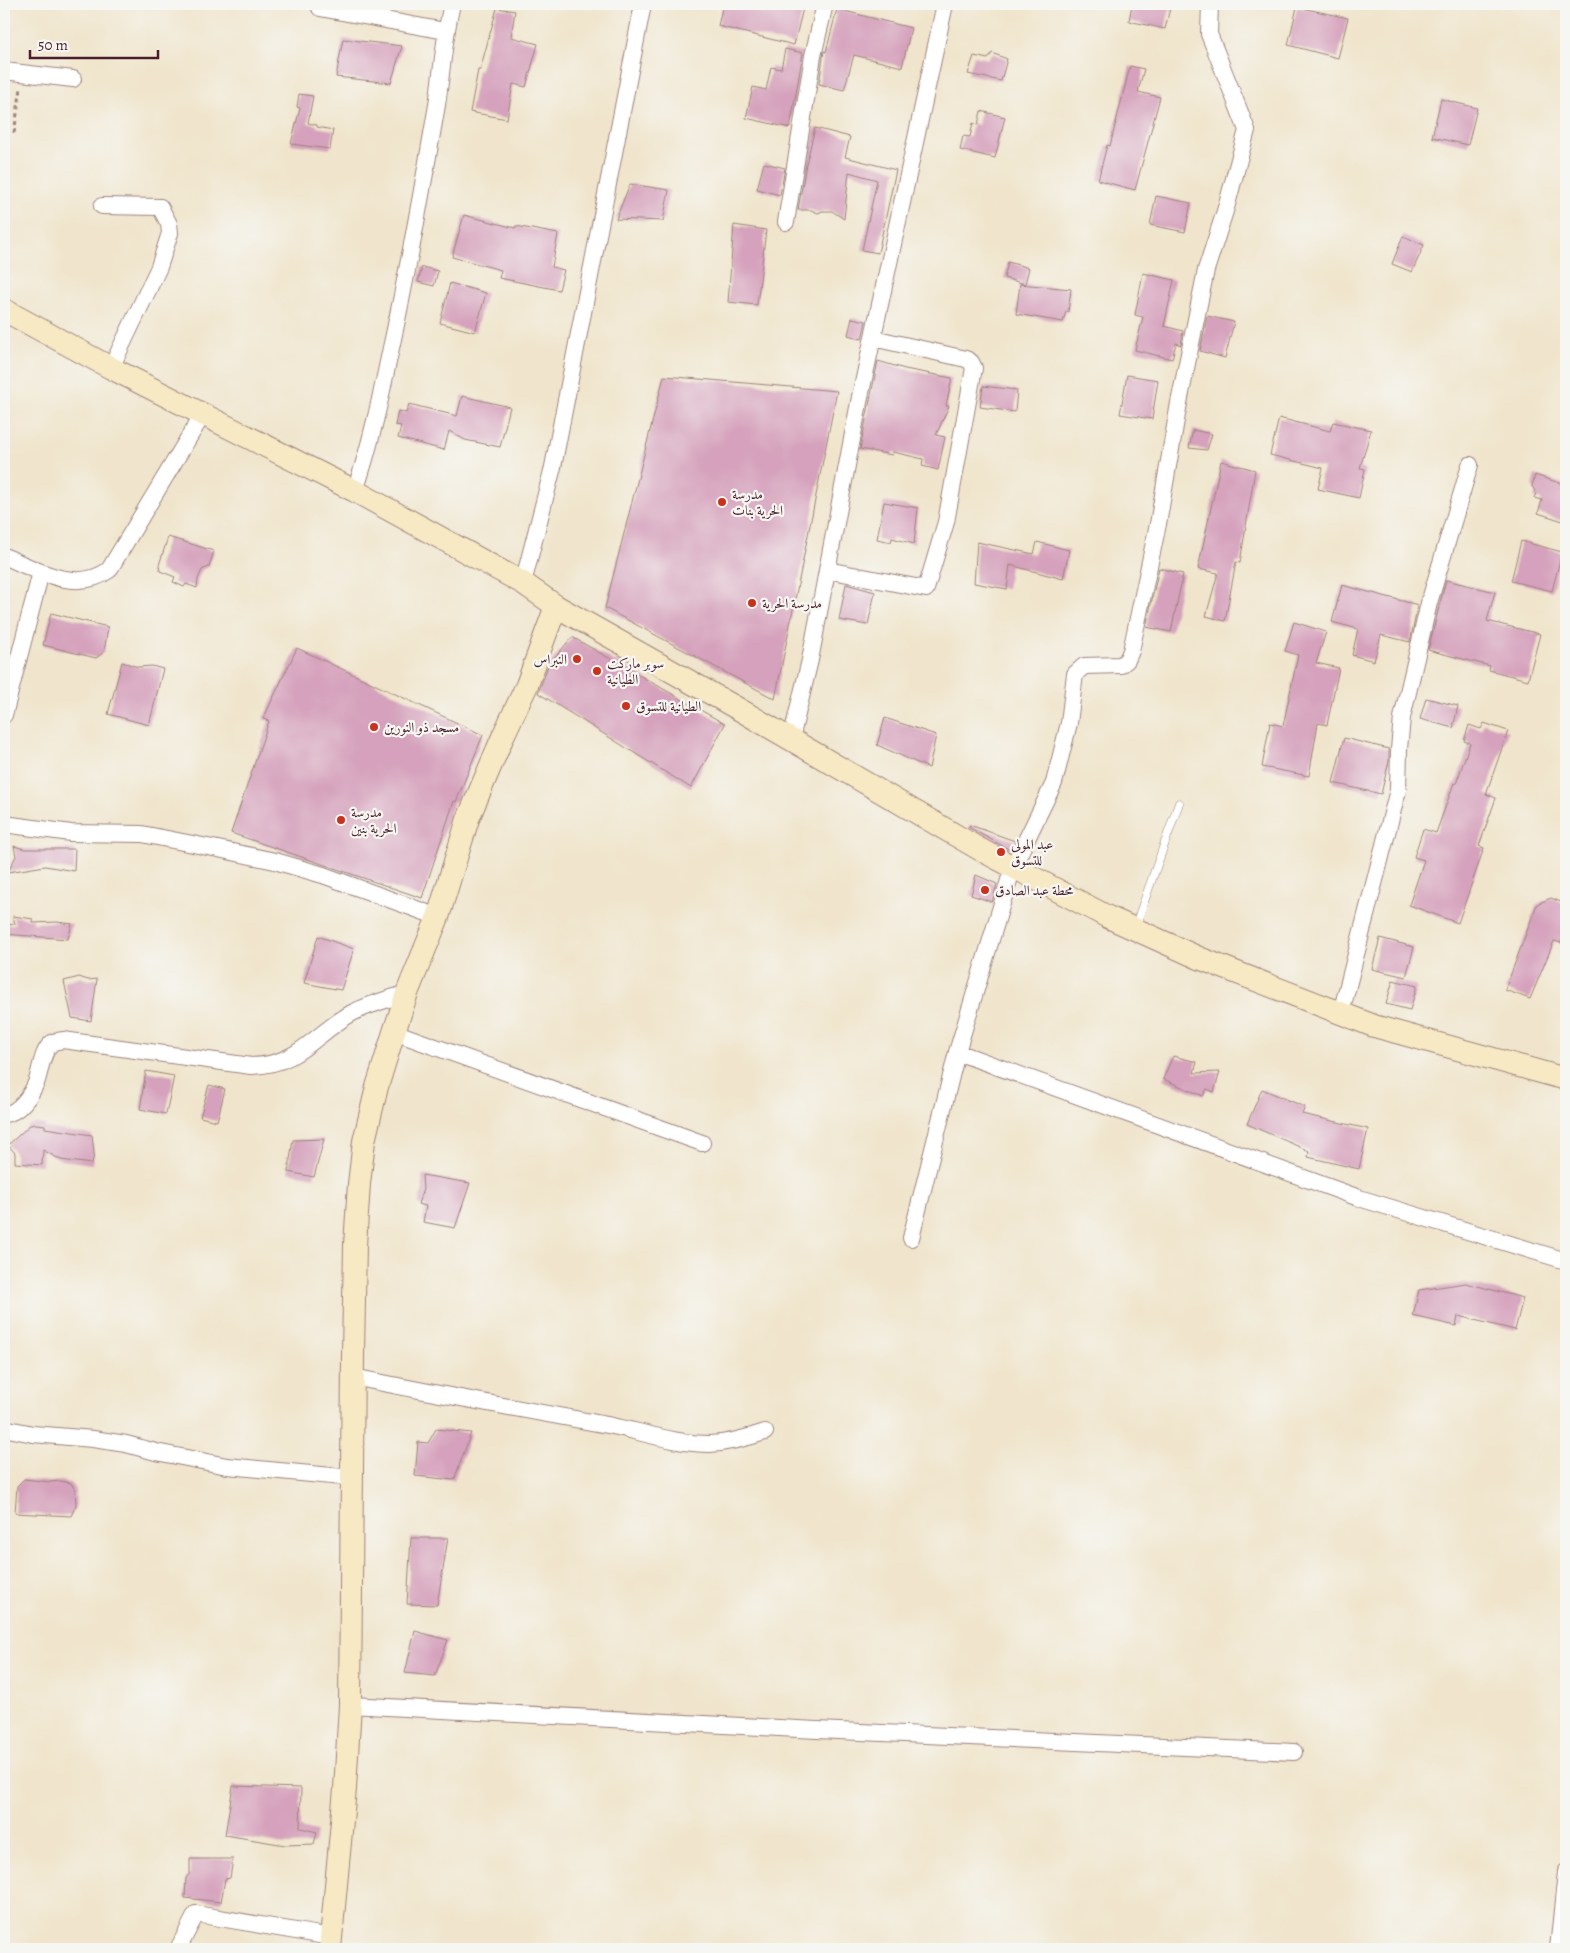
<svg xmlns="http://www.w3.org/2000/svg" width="1570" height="1953" font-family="Alegreya,Amiri,serif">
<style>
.building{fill:#d5a1bc}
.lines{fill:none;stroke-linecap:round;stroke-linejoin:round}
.lane-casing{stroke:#9d827c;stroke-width:9}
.street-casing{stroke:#9d827c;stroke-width:18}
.secondary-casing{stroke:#9d827c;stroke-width:24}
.path{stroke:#9d827c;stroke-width:3;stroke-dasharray:4 4;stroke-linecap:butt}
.lane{stroke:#fff;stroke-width:8}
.street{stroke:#fff;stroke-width:16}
.secondary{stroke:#f7e9c3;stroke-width:22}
.poi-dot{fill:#c8321e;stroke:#f6f6f2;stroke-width:2}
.labels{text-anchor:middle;stroke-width:4.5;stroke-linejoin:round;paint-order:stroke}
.poi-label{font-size:14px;fill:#4a1f2b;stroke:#f6f6f2;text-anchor:start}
</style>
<rect width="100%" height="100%" fill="#f6f6f2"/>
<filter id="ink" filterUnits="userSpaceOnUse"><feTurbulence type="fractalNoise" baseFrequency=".02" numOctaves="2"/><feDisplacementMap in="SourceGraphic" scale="10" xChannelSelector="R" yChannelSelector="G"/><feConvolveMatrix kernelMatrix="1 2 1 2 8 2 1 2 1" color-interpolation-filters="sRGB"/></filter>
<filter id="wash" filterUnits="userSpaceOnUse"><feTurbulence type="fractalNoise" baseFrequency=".0096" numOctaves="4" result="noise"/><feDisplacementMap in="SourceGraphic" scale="20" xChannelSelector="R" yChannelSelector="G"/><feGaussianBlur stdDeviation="1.12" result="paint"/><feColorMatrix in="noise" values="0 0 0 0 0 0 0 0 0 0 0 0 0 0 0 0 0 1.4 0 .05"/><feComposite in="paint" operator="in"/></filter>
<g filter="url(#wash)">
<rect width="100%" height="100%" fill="#f0e5cc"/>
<g id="blocks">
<path class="building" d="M723 4H804L794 45 718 26Z
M1132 4H1171L1165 29 1129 21Z
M1297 7 1348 18 1338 58 1288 45Z
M497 8 515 11 511 37 538 44 526 87 513 84 507 119 470 112 478 70H480Z
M837 9 911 28 902 67 854 55 844 90 819 84 824 51 826 52Z
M343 39 402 46 391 83 336 77Z
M785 49 803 53 790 128 746 118 753 87 766 90 771 67 781 69Z
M992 53 1007 59 1001 81 968 74 974 56 988 59Z
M1130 66 1144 69 1138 92 1160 97 1135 190 1098 180 1107 145 1110 146Z
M299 94 313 96 308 123 317 125V127L333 130 330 149 291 144 300 108 297 107Z
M1441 99 1477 108 1468 145 1432 137Z
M981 111 1005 117 995 158 960 150 963 136 970 137 973 123 978 125Z
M815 128 850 137 845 157 896 170 878 253 862 250 877 180 849 172 844 219 832 211H823L818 213 811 210H798L806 164Z
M764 163 785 168 780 195 757 189Z
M630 184 669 190 663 221 616 219Z
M1156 196 1191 203 1185 232 1150 225Z
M464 215 515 228 516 226 558 234 552 267 564 270 559 290 499 278 501 270 452 257Z
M734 225 766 230 757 305 728 302Z
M1403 236 1424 245 1412 272 1392 264Z
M1008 262 1029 268 1025 284 1004 278Z
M422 267 438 271 434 286 418 282Z
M1143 273 1174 280 1164 326 1183 331 1181 345 1176 343 1172 359 1135 350 1143 317 1135 315Z
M450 283 486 293 475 332 440 323Z
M1020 284 1071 289 1068 312 1066 311 1063 322 1016 314Z
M1207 316 1234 322 1225 358 1200 351Z
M852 318 866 321 862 339 848 335Z
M878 361 905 369 952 378 946 406H949L936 435 945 437 938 470 922 466 923 459 893 452 892 455 860 449Z
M1127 375 1158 380 1152 419 1120 414Z
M664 376 837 391 775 699 605 608Z
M983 386 1017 390 1015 412 980 407Z
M462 396 510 407 500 447 465 440 449 431 444 450 398 438 401 426 395 425 398 411 406 413 409 404 457 416Z
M1279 418 1330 431 1333 422 1371 430 1360 468 1365 469 1359 498 1318 489 1323 468 1270 455Z
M1193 430 1212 434 1207 450 1189 448Z
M1221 461 1255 470 1240 563 1236 562 1225 621 1206 616 1218 573 1198 569Z
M1535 475 1566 485V522L1538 513 1542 500 1534 498 1536 493 1532 486Z
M884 502 918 508 914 544 892 538 891 542 877 539Z
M168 537 214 551 209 567 202 570 198 579 197 588 186 584 184 587 173 582 175 577 160 571 159 565Z
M1521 541 1562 552 1552 591 1511 581Z
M977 542 1034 554 1037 542 1069 550 1063 579 1010 565 1007 589 974 583Z
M1159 568 1183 574 1171 632 1146 627Z
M1446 580 1495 592 1487 621 1540 634 1528 680 1489 670 1490 666 1428 650Z
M846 584 875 592 868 625 839 620Z
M1342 585 1418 605 1410 642 1381 635 1374 661 1352 655 1358 629 1332 622Z
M51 613 108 627 104 652 96 658 43 645Z
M1294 622 1326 632 1316 663 1339 668 1327 725 1318 723 1309 776 1262 767 1270 723 1283 726 1298 655 1285 651Z
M572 637 725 724 691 788 538 693 548 666Z
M297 648 483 735 456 802 454 801 422 898 231 833 269 721 263 719Z
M122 662 138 667 152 666 163 669 149 725 108 714Z
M1426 698 1458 706 1453 728 1420 719Z
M885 718 936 735 929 768 877 745Z
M1484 723 1508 731 1486 794 1496 798 1479 846 1484 848 1458 923 1409 905 1424 860 1414 857 1423 829 1436 833 1454 783 1456 784 1470 743 1464 741 1469 725 1481 729Z
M1344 738 1389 749V761L1381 794 1333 783Z
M970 825 1015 841 1010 850 968 827Z
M14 846 25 849H75L74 871 45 866 8 872 16 856Z
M976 875 997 884 992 902 971 895Z
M1551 898 1566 904V938L1563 937 1561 943 1554 941 1530 999 1505 990 1537 904Z
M13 916 33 919V923L57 922 72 924 68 939 4 934V925L15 924Z
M318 936 354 949 341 990 304 983Z
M1380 938 1414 947 1406 977 1372 969Z
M79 977 88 980 97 979 91 1021 72 1018 64 981Z
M1393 980 1417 986 1410 1010 1386 1004Z
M1173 1056 1197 1062 1194 1073 1220 1072 1214 1092 1207 1089 1203 1096 1163 1079Z
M146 1071 174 1076 166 1114 140 1109Z
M209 1085 225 1089 217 1121 200 1117Z
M1262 1089 1305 1107 1302 1114 1368 1129 1359 1169 1308 1157 1309 1151 1247 1124Z
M36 1124 45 1125V1128L92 1135 94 1154 92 1164 61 1160 43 1150 42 1165 15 1163V1153L8 1145 30 1125Z
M324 1139 314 1177 288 1172 293 1140Z
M422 1175 470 1183 455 1228 423 1222 426 1206 418 1204 423 1189Z
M1466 1283 1523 1298 1515 1330 1458 1316 1456 1326 1413 1316 1419 1290Z
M436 1429 471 1433 454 1480 415 1476 418 1442 428 1443Z
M24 1479 50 1482 60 1481 71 1483 75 1490 76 1505 71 1516 15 1513 17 1486Z
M411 1538H448L437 1605 407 1604Z
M415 1631 448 1640 435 1676 405 1673Z
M233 1786 301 1788 300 1828 317 1832 314 1844 285 1845 225 1835Z
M190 1859H233L230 1878 225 1879 221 1902 185 1898 186 1878 190 1873Z"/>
</g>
</g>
<g filter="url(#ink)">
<use href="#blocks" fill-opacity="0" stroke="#9d827c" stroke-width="1"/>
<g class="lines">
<g class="lane-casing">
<path id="lane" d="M1135 927 1179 803"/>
</g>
<g class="street-casing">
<path id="street" d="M320 8 445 31
M4 71 73 79
M102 206 160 207 169 224 170 233 159 267 111 368
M786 222 813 56 825 4
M355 491C371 444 381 396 391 348 409 267 423 186 437 105 442 71 444 37 452 4
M4 556C37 570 76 594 109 570L203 414
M827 570 926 589 946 522 974 368 971 362 966 359 873 338
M523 583 553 467 643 4
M4 715 41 572
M791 739 810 660 860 397 945 4
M4 824 71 833 142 834 218 849 275 861 323 875 438 917
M1341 1013 1398 790 1399 749 1402 718 1429 603 1470 465
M394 1032 702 1143
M957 1052 1359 1198 1566 1261
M4 1114C18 1114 31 1095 36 1083 41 1071 41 1052 52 1043 54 1041 59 1041 63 1040L251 1066C299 1065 314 1034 352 1013 369 1004 389 999 407 993
M911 1238 957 1052 1013 867 1054 783 1069 723 1075 674 1084 666 1121 665 1127 660 1131 651 1158 524 1179 403 1206 270 1226 208 1247 130 1209 34 1210 4
M353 1377C436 1394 519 1409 602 1424 637 1430 674 1444 710 1444 729 1443 747 1438 765 1432
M4 1428 33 1434 93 1439 126 1444 156 1452 227 1466 353 1478
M350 1705 817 1730 1294 1752
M178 1949 196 1914 331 1937
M1558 1949 1566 1872"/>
</g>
<g class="secondary-casing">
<path id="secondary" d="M4 310 111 368 355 491 523 583 556 606 742 711 981 850 1108 917 1199 958 1374 1026 1566 1079
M330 1949 345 1789 350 1705 353 1354 355 1245 359 1184 364 1141 377 1087 394 1032 407 993 438 917 468 819 504 734 527 685 556 606"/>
</g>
<path class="path" d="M14 133 21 88"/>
<use href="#lane" class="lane"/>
<use href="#street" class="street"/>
<use href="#secondary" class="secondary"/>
</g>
</g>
<g class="poi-dot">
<circle cx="722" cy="502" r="5"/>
<circle cx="752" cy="603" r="5"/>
<circle cx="577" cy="659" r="5"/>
<circle cx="597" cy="671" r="5"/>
<circle cx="626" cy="706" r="5"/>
<circle cx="374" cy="727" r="5"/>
<circle cx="341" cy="820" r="5"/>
<circle cx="1001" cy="852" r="5"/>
<circle cx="985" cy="890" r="5"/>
</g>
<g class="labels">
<g class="poi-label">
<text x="732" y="499">مدرسة<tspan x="732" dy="16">الحرية بنات</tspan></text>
<text x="762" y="608">مدرسة الحرية</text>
<text x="567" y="664" text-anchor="end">النبراس</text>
<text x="607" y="668">سوبر ماركت<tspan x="607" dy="16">الطيانية</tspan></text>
<text x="636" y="711">الطيانية للتسوق</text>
<text x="384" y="732">مسجد ذو النورين</text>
<text x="351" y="817">مدرسة<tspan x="351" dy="16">الحرية بنين</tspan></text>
<text x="1011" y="849">عبد المولى<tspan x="1011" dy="16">للتسوق</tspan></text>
<text x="995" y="895">محطة عبد الصادق</text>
</g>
</g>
<rect width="1570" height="1953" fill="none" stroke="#f6f6f2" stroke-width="20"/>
<path d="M30 50v8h128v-8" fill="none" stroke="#4a1f2b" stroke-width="2.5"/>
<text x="38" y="50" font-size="15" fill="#4a1f2b" stroke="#f6f6f2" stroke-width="4" paint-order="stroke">50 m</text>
</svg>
